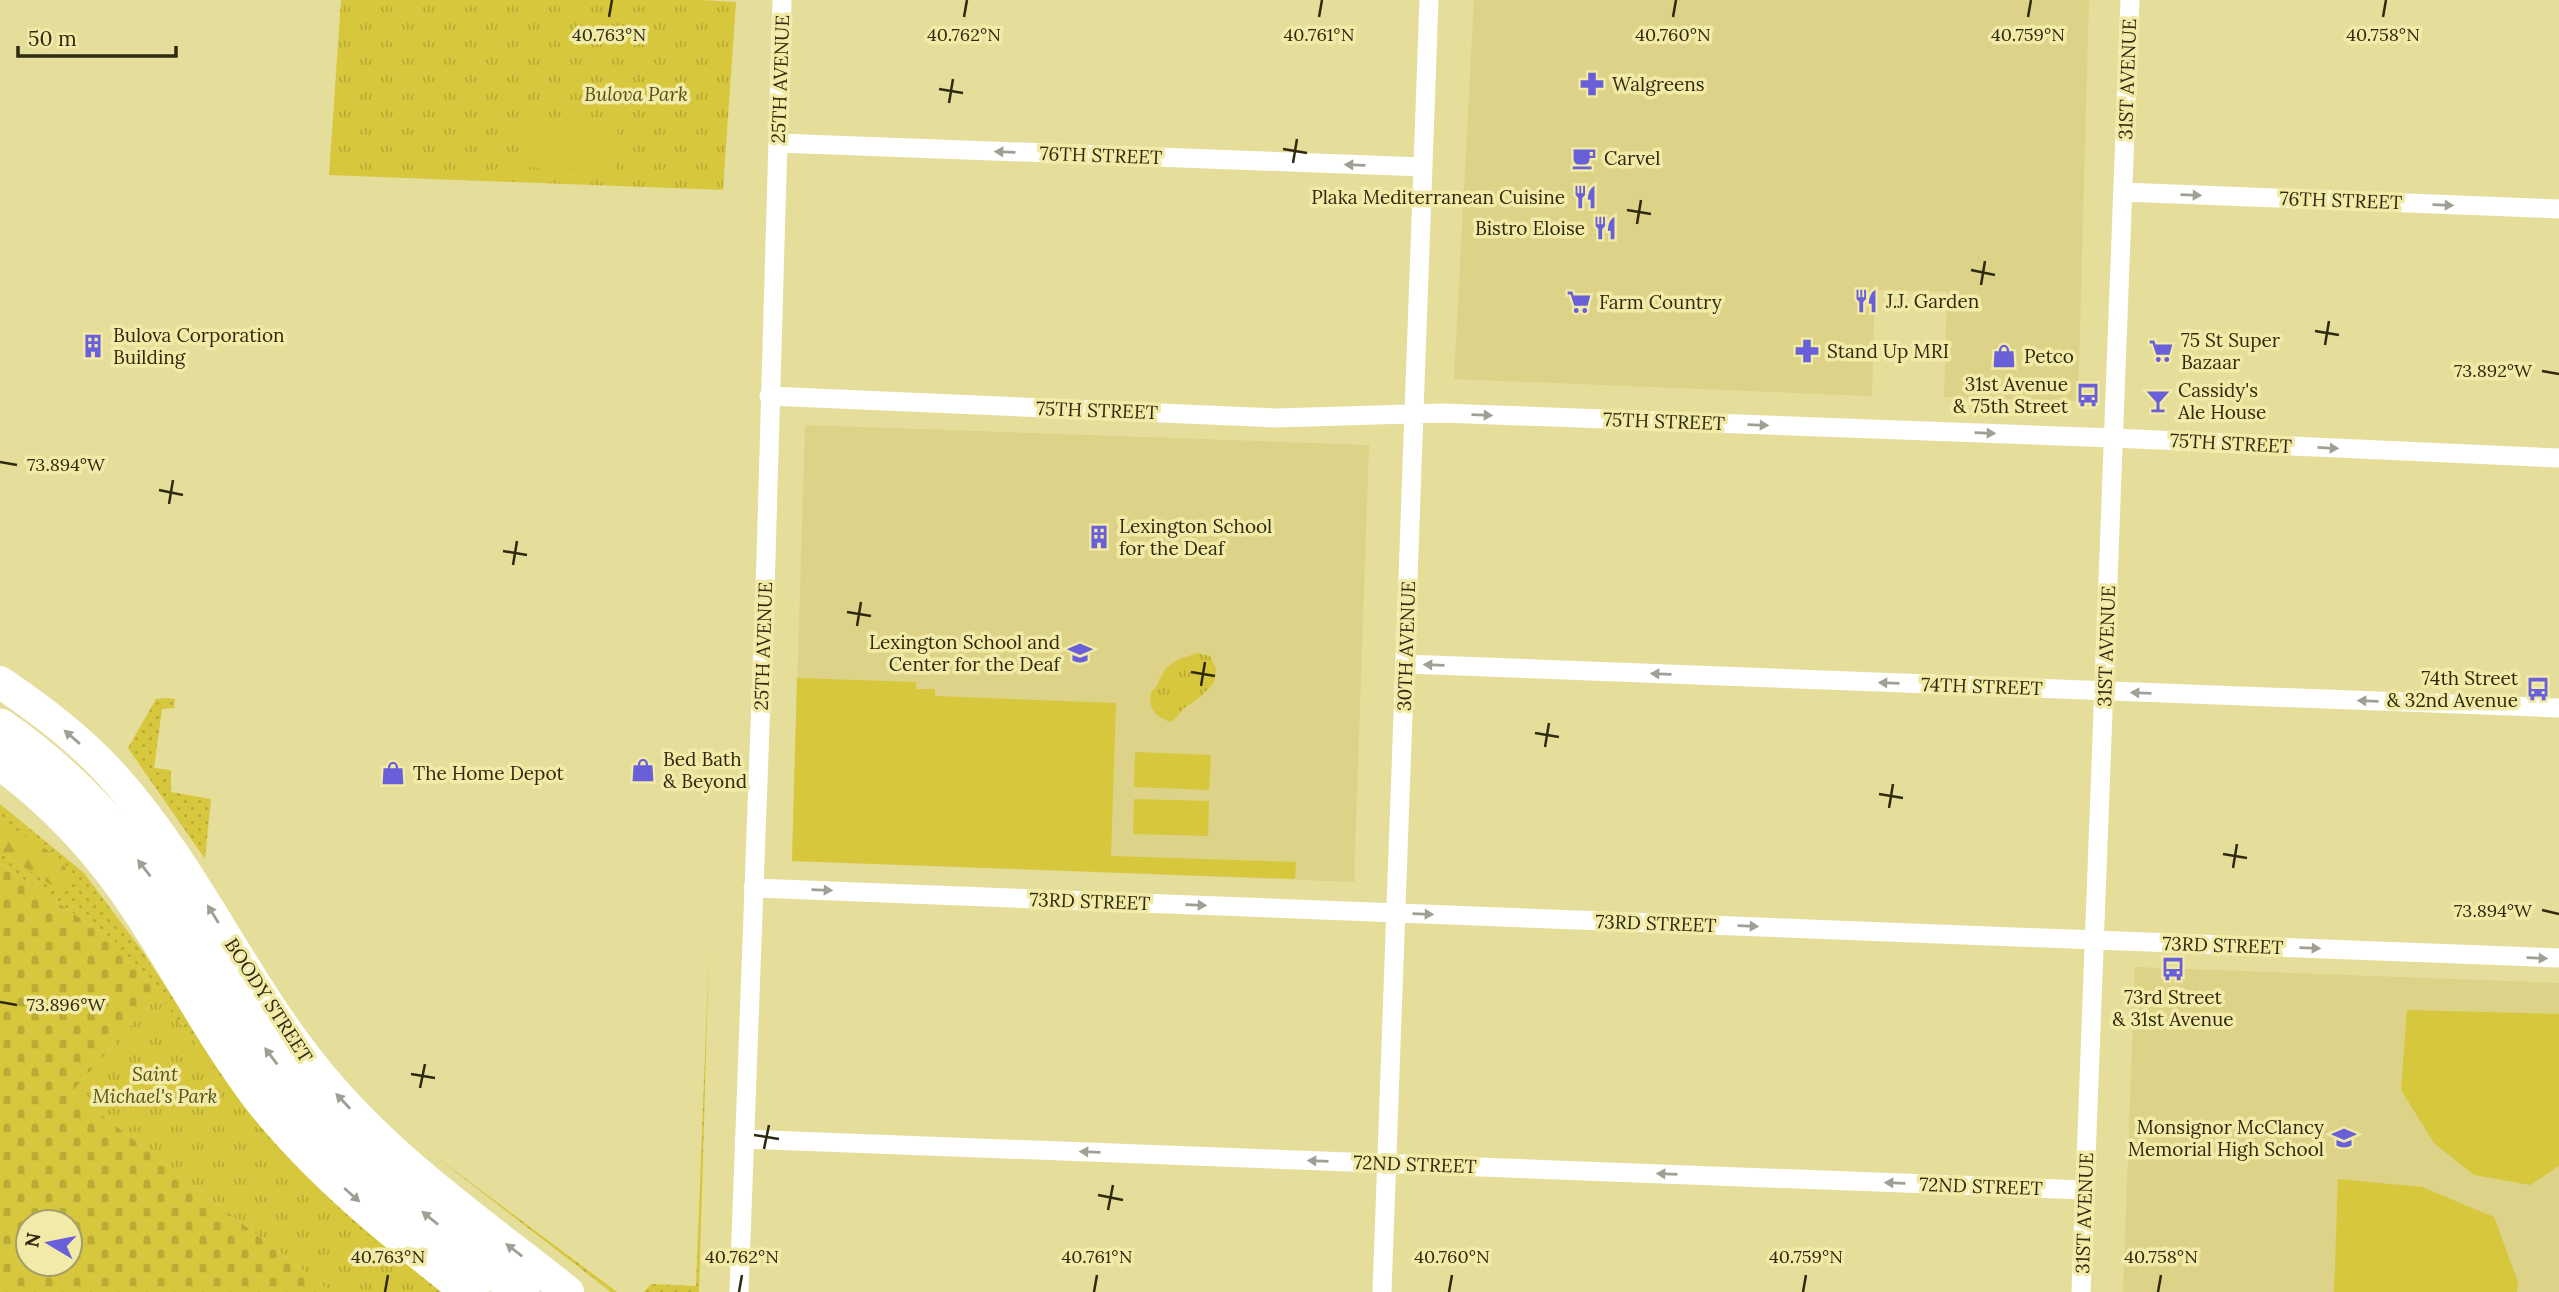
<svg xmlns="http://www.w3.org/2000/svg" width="2559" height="1292" font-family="Lora,serif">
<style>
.built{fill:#dcd388}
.grass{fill:url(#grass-dots)}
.forest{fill:url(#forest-firs)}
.cemetery{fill:url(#cemetery-stones);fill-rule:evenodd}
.park{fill:url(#park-tufts)}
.pitch{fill:#d7c73d}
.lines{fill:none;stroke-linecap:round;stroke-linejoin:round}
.minor{stroke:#fff;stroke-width:19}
.primary{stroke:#fff;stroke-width:32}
.motorway{stroke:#fff;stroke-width:37}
.oneway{fill:#a19f93}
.ticks{fill:none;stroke:#2e2a0f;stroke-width:2.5}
.labels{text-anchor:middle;stroke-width:7;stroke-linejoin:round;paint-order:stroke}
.street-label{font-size:19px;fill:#2e2a0f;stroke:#f2eaa7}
.poi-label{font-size:19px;fill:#2e2a0f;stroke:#f2eaa7;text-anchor:start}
.park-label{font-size:19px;font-style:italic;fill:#575017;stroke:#f2eaa7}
.ticks-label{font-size:18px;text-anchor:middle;fill:#2e2a0f;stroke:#f2eaa7;stroke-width:7;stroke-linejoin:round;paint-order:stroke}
</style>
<defs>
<pattern id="grass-dots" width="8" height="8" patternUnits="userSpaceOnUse" patternTransform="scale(1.75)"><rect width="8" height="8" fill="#d7c73d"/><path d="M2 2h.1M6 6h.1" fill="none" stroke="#b9ab34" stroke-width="1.8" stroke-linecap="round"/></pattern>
<pattern id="forest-firs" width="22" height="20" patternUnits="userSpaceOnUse" patternTransform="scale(1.75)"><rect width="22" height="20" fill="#d7c73d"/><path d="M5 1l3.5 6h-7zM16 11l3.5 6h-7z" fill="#b9ab34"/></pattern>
<pattern id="cemetery-stones" width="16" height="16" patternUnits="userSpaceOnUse" patternTransform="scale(1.75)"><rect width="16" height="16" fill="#d7c73d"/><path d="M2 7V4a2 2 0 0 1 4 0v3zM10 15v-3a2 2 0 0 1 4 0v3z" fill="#b9ab34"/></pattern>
<pattern id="park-tufts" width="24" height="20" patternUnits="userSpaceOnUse" patternTransform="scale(1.75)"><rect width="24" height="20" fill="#d7c73d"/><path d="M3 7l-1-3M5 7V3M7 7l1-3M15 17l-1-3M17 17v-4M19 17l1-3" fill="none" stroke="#b9ab34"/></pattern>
</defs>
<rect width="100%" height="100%" fill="#e5dd9a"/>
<path class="built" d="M1474 0H2089L2078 401 1944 397 1947 292 1875 290 1872 396 1454 379Z
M805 425 1369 445 1354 882 792 861Z
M2135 967 2559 983V1292H2123Z"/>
<path class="grass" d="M166 698 175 699 174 708 162 709 154 768 171 770V792L211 799 205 859 128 748 156 699Z
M0 804 84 873 143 952 221 1071 446 1292H331L114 941 0 864Z
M709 951 699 1292H644L651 1284 696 1286Z
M431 1153 617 1292H611Z"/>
<path class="forest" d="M0 820 58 857 72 877 68 891 59 890 0 851Z"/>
<path class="cemetery" d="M0 864 114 941 158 995 72 1092 331 1292H0ZM28 1222H70V1264H28Z"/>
<path class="park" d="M341 0H701L736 2 723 190 329 175Z
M1197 653 1210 656 1216 668 1214 683C1205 693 1198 699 1187 706 1179 711 1179 718 1170 722 1154 716 1148 708 1151 692 1158 686 1159 681 1163 673 1171 660 1184 658 1197 653Z
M158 995 298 1177 435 1292H331L72 1092Z"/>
<path class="pitch" d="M528 124 618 128 615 171 525 167Z
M797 678 916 682V689H935V696L1116 703 1111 856 1296 862 1295 879 792 861Z
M1135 752 1211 755 1209 790 1134 787Z
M1134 799 1209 801 1208 836 1133 834Z
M2407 1010 2559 1014V1166L2530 1185 2474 1175 2434 1143 2401 1090Z
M2338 1179 2422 1187 2494 1217 2518 1282 2517 1292H2334Z"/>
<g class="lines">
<path class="minor" d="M778 143 1423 167
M2123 192 2559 209
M769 396 1276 418 1442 413 2113 438 2559 458
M1405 664 2559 708
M753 888 2559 958
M744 1139 2085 1190
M739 1292 765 592 782 0
M1382 1292 1429 0
M2081 1292 2130 0"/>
<path class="primary" d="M0 682C41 710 81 740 114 777 192 864 239 973 311 1064 382 1155 479 1221 568 1292"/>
<path class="motorway" d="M0 727C72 776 133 846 182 918 216 970 246 1024 284 1073 350 1160 437 1224 521 1292
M0 761C55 800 104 854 141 911 182 973 216 1039 261 1098 321 1174 395 1232 471 1292"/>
</g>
<defs><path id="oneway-solid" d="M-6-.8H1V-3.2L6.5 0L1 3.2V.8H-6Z" transform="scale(1.75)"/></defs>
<g class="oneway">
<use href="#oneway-solid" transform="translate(1005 152) rotate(-178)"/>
<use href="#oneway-solid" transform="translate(1355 165) rotate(-178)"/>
<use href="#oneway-solid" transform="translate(2191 195) rotate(2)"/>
<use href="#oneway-solid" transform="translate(2443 205) rotate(2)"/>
<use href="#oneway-solid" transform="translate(1482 415) rotate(2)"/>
<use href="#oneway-solid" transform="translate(1758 425) rotate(2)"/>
<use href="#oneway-solid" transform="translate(1985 433) rotate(2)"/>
<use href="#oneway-solid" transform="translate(2328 448) rotate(3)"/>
<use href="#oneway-solid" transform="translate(1434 665) rotate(-178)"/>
<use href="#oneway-solid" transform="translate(1661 674) rotate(-178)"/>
<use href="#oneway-solid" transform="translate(1889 683) rotate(-178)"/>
<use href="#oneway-solid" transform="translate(2141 693) rotate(-178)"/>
<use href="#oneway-solid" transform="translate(2368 701) rotate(-178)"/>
<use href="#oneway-solid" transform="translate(72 737) rotate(-139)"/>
<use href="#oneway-solid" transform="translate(144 868) rotate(-128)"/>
<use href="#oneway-solid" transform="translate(822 890) rotate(2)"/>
<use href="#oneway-solid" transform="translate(1196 905) rotate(2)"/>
<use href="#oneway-solid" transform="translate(213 914) rotate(-122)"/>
<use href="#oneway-solid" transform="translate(1423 914) rotate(2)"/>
<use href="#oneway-solid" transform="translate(1748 926) rotate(2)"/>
<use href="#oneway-solid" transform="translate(2310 948) rotate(2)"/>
<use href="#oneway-solid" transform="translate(2537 958) rotate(2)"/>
<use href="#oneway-solid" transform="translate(271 1056) rotate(-127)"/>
<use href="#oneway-solid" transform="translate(343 1101) rotate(-133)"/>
<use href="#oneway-solid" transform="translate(1090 1152) rotate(-178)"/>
<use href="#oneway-solid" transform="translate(1318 1161) rotate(-178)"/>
<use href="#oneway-solid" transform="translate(1667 1174) rotate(-178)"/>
<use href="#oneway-solid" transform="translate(1895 1183) rotate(-178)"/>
<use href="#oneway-solid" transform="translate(352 1195) rotate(42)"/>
<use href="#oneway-solid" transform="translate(430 1218) rotate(-141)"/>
<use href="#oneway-solid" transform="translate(514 1250) rotate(-142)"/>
</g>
<path class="ticks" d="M609 17 612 0M964 17 967 0M1319 17 1322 0M1673 17 1676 0M2028 17 2031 0M2383 17 2386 0M939 89 963 93M949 103 953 79M1283 149 1307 153M1293 163 1297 139M1627 210 1651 214M1637 224 1641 200M1971 270 1995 275M1981 285 1985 261M2315 331 2339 335M2325 345 2329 321M2542 371 2559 374M0 462 17 465M159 490 183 495M169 504 173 480M503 551 527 555M513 565 517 541M847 612 871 616M857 626 861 602M1191 672 1215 676M1201 686 1205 662M1535 733 1559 737M1545 747 1549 723M1879 794 1903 798M1889 808 1893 784M2223 854 2247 858M2233 868 2237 844M2542 910 2559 914M0 1002 17 1005M411 1074 435 1078M420 1088 425 1064M754 1135 779 1139M764 1149 769 1125M1098 1195 1123 1200M1108 1210 1113 1185M385 1292 388 1275M739 1292 742 1275M1094 1292 1097 1275M1449 1292 1452 1275M1803 1292 1806 1275M2158 1292 2161 1275"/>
<defs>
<g id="pharmacy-bare" transform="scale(1.89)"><path d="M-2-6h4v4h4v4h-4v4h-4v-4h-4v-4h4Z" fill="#6960d9" stroke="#f2eaa7" stroke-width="2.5" paint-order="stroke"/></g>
<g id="cafe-bare" transform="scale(1.89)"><path d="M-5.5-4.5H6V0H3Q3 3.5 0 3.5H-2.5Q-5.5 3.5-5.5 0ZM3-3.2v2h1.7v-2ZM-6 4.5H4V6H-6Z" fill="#6960d9" stroke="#f2eaa7" stroke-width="2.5" paint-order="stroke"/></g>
<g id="restaurant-bare" transform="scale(1.89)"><path d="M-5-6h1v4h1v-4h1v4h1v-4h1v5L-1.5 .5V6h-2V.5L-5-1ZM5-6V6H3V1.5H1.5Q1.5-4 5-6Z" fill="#6960d9" stroke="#f2eaa7" stroke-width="2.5" paint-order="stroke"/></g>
<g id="supermarket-bare" transform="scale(1.89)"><path d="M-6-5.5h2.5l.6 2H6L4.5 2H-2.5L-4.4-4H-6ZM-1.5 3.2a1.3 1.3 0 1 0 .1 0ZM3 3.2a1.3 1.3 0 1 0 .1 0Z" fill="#6960d9" stroke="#f2eaa7" stroke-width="2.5" paint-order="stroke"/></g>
<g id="building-bare" transform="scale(1.89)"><path d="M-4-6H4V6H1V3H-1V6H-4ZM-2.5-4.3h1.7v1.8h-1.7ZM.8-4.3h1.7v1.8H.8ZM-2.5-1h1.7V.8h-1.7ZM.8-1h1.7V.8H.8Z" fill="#6960d9" stroke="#f2eaa7" stroke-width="2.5" paint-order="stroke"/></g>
<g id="shop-bare" transform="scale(1.89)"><path d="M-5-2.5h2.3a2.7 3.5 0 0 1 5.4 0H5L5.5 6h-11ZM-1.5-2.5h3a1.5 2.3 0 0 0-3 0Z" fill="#6960d9" stroke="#f2eaa7" stroke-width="2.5" paint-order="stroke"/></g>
<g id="bus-bare" transform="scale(1.89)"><path d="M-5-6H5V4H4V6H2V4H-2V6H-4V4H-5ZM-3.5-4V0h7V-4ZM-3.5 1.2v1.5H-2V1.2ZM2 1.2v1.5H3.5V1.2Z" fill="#6960d9" stroke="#f2eaa7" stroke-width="2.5" paint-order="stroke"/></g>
<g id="bar-bare" transform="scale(1.89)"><path d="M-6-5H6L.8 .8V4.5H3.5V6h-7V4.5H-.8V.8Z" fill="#6960d9" stroke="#f2eaa7" stroke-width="2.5" paint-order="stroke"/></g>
<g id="school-bare" transform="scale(1.89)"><path d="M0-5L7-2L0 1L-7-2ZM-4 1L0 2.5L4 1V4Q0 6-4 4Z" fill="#6960d9" stroke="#f2eaa7" stroke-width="2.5" paint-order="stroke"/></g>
</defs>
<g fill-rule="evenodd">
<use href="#pharmacy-bare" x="1592" y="84"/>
<use href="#cafe-bare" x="1584" y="158"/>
<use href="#restaurant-bare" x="1585" y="197"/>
<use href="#restaurant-bare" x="1605" y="228"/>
<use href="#restaurant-bare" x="1866" y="301"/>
<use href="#supermarket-bare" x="1579" y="302"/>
<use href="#building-bare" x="93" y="346"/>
<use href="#pharmacy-bare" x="1807" y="351"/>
<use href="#supermarket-bare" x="2161" y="351"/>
<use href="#shop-bare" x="2004" y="356"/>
<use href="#bus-bare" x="2088" y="395"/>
<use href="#bar-bare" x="2158" y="401"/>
<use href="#building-bare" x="1099" y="537"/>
<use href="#school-bare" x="1080" y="653"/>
<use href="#bus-bare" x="2538" y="689"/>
<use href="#shop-bare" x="643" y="770"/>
<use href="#shop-bare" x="393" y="773"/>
<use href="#bus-bare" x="2173" y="969"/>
<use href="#school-bare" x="2344" y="1138"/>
</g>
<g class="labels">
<g class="street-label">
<text transform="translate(780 79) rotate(-88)" y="7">25TH AVENUE</text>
<text transform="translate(2127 79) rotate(-88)" y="7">31ST AVENUE</text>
<text transform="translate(1101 155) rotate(2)" y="7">76TH STREET</text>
<text transform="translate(2341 200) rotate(2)" y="7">76TH STREET</text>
<text transform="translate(1097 410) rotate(2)" y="7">75TH STREET</text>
<text transform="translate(1664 421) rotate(2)" y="7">75TH STREET</text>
<text transform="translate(2231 443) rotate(3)" y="7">75TH STREET</text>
<text transform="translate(763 646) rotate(-88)" y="7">25TH AVENUE</text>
<text transform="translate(1406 646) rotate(-88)" y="7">30TH AVENUE</text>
<text transform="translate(2106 646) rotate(-88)" y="7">31ST AVENUE</text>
<text transform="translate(1982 686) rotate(2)" y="7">74TH STREET</text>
<text transform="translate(1090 901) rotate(2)" y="7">73RD STREET</text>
<text transform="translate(1656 923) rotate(2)" y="7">73RD STREET</text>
<text transform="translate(2223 945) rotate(2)" y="7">73RD STREET</text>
<text transform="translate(269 1000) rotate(57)" y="7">BOODY STREET</text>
<text transform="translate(1415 1164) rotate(2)" y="7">72ND STREET</text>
<text transform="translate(1981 1186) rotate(2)" y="7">72ND STREET</text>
<text transform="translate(2084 1213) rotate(-88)" y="7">31ST AVENUE</text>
</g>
<g class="poi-label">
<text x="1612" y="91">Walgreens</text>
<text x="1604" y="165">Carvel</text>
<text x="1565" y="204" text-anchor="end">Plaka Mediterranean Cuisine</text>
<text x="1585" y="235" text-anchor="end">Bistro Eloise</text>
<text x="1886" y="308">J.J. Garden</text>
<text x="1599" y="309">Farm Country</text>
<text x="113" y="342">Bulova Corporation<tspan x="113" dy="22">Building</tspan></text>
<text x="2181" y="347">75 St Super<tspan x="2181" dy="22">Bazaar</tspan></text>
<text x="1827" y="358">Stand Up MRI</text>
<text x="2024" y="363">Petco</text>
<text x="2068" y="391" text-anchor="end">31st Avenue<tspan x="2068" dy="22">&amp; 75th Street</tspan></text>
<text x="2178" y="397">Cassidy's<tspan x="2178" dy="22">Ale House</tspan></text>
<text x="1119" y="533">Lexington School<tspan x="1119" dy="22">for the Deaf</tspan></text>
<text x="1060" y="649" text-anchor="end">Lexington School and<tspan x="1060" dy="22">Center for the Deaf</tspan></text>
<text x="2518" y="685" text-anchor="end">74th Street<tspan x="2518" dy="22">&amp; 32nd Avenue</tspan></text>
<text x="663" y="766">Bed Bath<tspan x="663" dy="22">&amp; Beyond</tspan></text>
<text x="413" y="780">The Home Depot</text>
<text x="2173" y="1004" text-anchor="middle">73rd Street<tspan x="2173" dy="22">&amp; 31st Avenue</tspan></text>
<text x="2324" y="1134" text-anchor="end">Monsignor McClancy<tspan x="2324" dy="22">Memorial High School</tspan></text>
</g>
<g class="park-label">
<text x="636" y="101">Bulova Park</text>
<text x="155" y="1081">Saint<tspan x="155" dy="22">Michael's Park</tspan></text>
</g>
</g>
<g class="ticks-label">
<text x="609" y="41">40.763°N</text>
<text x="964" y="41">40.762°N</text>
<text x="1319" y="41">40.761°N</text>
<text x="1673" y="41">40.760°N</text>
<text x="2028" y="41">40.759°N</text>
<text x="2383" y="41">40.758°N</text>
<text x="2493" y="377">73.892°W</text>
<text x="66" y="471">73.894°W</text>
<text x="2493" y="917">73.894°W</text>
<text x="66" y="1011">73.896°W</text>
<text x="388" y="1263">40.763°N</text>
<text x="742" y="1263">40.762°N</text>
<text x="1097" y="1263">40.761°N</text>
<text x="1452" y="1263">40.760°N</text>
<text x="1806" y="1263">40.759°N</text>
<text x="2161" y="1263">40.758°N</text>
</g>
<g transform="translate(49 1243) rotate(280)"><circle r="33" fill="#f2eaa7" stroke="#a49d6a" stroke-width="2"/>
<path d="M0-5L12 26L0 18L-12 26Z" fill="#6960d9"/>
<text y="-10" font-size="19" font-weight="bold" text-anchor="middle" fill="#2e2a0f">N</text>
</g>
<path d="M18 46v10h158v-10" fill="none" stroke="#2e2a0f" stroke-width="3.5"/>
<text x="28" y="46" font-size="21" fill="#2e2a0f" stroke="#f2eaa7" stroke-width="5" paint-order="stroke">50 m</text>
</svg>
